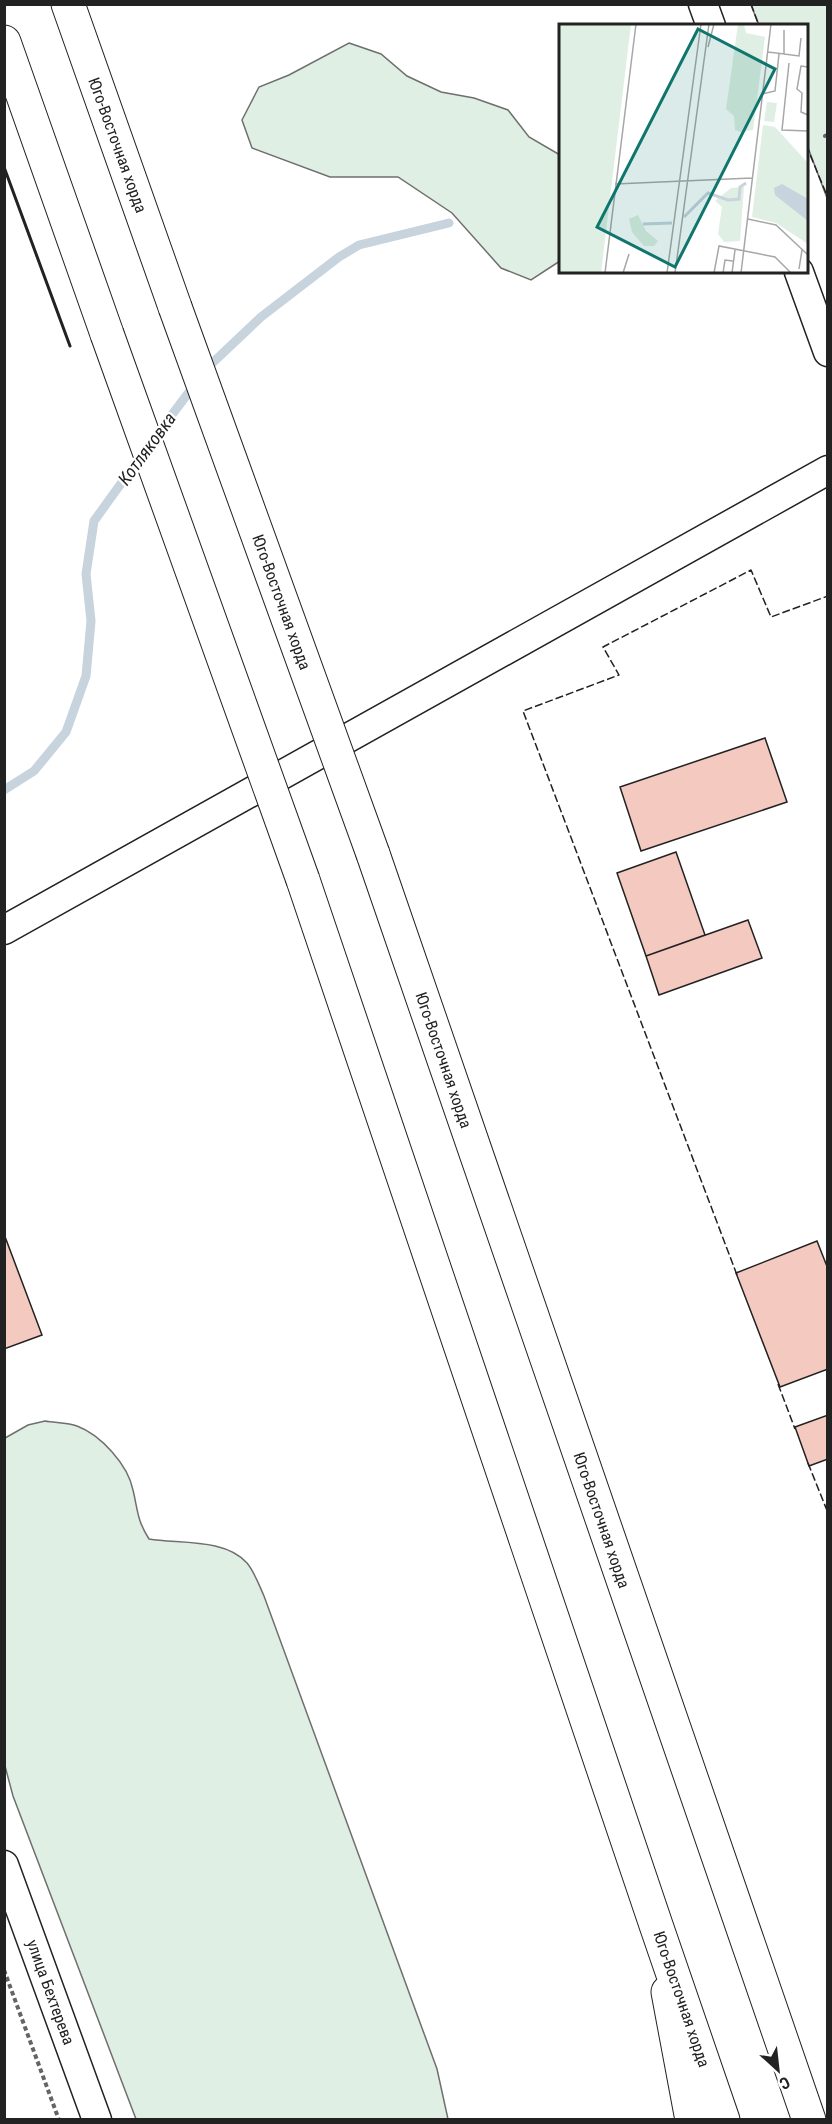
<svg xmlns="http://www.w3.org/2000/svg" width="832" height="2124" font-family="'Roboto Condensed',sans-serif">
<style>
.green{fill:#e0efe3;stroke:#6f6f6f;stroke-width:1.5}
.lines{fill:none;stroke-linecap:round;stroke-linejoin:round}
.stream{stroke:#c7d3dd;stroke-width:9}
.building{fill:#f3c9c0;stroke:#222;stroke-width:1.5}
.minor-casing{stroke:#222;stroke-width:31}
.tertiary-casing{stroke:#222;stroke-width:35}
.primary-casing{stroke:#222;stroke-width:35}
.path{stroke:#646464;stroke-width:4;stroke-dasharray:4.5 3;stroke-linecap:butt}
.minor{stroke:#fff;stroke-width:28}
.tertiary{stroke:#fff;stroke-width:33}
.primary{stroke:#fff;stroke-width:33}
.primary-bridge-casing{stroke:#222;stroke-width:35;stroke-linecap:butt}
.primary-bridge{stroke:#fff;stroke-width:33}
.fence{stroke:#222;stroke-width:1.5;stroke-dasharray:8 3;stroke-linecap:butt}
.wall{stroke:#222;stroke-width:3}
.labels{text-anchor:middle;stroke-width:4.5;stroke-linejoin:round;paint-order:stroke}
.street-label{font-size:16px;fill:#222;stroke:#fff}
.water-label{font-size:18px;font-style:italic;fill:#222;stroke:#fff}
.inset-river{fill:none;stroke:#c7d3dd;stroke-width:3}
.inset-road{fill:none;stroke:#a7a7a7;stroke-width:1.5}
.view{fill:#0f766e;fill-opacity:0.15;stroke:#0f766e;stroke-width:3}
.inset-edge{fill:none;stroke:#222;stroke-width:3}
</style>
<rect width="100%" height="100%" fill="#fff"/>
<path class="green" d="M751 5H827V198L807 145 806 26 759 25Z
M349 43 381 54 407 76 441 92 474 98 508 110 529 137 560 155V261L531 280 501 268 452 213 398 177H330L252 148 242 120 259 87 289 75Z
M45 1421C54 1423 68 1422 77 1426 101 1435 128 1465 133 1490 138 1511 137 1520 149 1539 179 1544 225 1538 247 1563 254 1571 259 1585 264 1596L437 2069 448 2119H136L13 1796 5 1766V1438L28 1425Z"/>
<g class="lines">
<path class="stream" d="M205 370 261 317 339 257 359 245 449 223
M153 440 195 384
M4 790 34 771 66 732 86 676 91 621 86 574 94 521 143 453"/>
</g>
<path class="building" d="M765 738 787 802 641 851 620 787Z
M676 852 705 935 646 956 617 873Z
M748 920 762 958 659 995 646 956Z
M4 1234 42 1335 4 1349Z
M817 1241 828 1269V1369L780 1387 736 1273Z
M828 1415V1459L809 1466 795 1427Z"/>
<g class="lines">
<g class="minor-casing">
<path id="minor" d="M703 4 711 26
M799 272 828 352
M4 930 828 470
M4 1865 97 2120"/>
</g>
<g class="tertiary-casing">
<path id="tertiary" d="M668 1992 692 2120"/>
</g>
<g class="primary-casing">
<path id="primary" d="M68 4 175 307
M4 42 107 334
M373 854 809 2120
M303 880 656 1925 723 2120"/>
</g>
<path class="path" d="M828 135 825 136 828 140
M4 1970 59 2120"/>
<use href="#minor" class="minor"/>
<use href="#tertiary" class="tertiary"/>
<use href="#primary" class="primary"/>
<g class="primary-bridge-casing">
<path id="primary-bridge" d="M175 307 373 854
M107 334 303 880"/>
</g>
<use href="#primary-bridge" class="primary-bridge"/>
<path class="fence" d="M751 4 759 26
M806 145 828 198
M737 1275 523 711 619 675 603 647 751 570 771 617 828 596
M778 1384 795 1429
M808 1463 828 1513"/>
<path class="wall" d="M4 167 70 346"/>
</g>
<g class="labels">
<g class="street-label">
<text transform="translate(118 145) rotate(70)" y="6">Юго-Восточная хорда</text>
<text transform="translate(282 602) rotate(70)" y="6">Юго-Восточная хорда</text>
<text transform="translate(444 1060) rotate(71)" y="6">Юго-Восточная хорда</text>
<text transform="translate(602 1520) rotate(71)" y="6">Юго-Восточная хорда</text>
<text transform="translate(51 1992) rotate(70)" y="6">улица Бехтерева</text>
<text transform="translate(682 1999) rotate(71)" y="6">Юго-Восточная хорда</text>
</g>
<g class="water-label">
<text transform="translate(147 449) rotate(-54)" y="6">Котляковка</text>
</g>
</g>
<g transform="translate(559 24)">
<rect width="249" height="249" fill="#fff"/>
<path d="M0 0H72L42 249H0ZM179 0H185L187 9 206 13 194 106 182 108 176 106 175 92 167 85ZM208 78 218 79 215 98 205 97ZM204 101 216 103 249 139V220L217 199 193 193ZM185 163 181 217 165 218 159 210 163 183 156 177 172 164ZM79 191 87 207 99 217 95 222H85L73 208 70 195Z" fill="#e0efe3"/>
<path d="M223 160 249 175V197L216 171 215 164Z" fill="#c7d3dd"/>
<path class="inset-river" d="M125 193 149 169 169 176 180 175 181 163 187 159M84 200 113 199"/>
<path class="inset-road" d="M149 23 155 0M209 28 225 30V6M225 30 240 32 242 14M230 39 223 106 249 107M249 43 242 42 238 65 243 69 242 88 249 91M203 70 216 67 220 30M56 160 193 154M189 195 217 201 249 231M240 245 243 226M46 249 77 0M64 249 70 230M108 249 142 0M116 249 150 0M155 249 160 222 216 233 232 249M164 249 166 236 174 237M173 249 176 226M182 249 212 0"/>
<path class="view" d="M139 5 216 45 116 243 38 203Z"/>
<rect width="249" height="249" class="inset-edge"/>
</g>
<rect width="832" height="2124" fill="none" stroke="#222222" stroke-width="12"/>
<g transform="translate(778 2070) rotate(153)" stroke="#ffffff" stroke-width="4.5" paint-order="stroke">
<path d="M0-4.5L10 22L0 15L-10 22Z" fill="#222222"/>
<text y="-9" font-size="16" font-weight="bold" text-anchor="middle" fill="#222222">С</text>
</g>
</svg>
